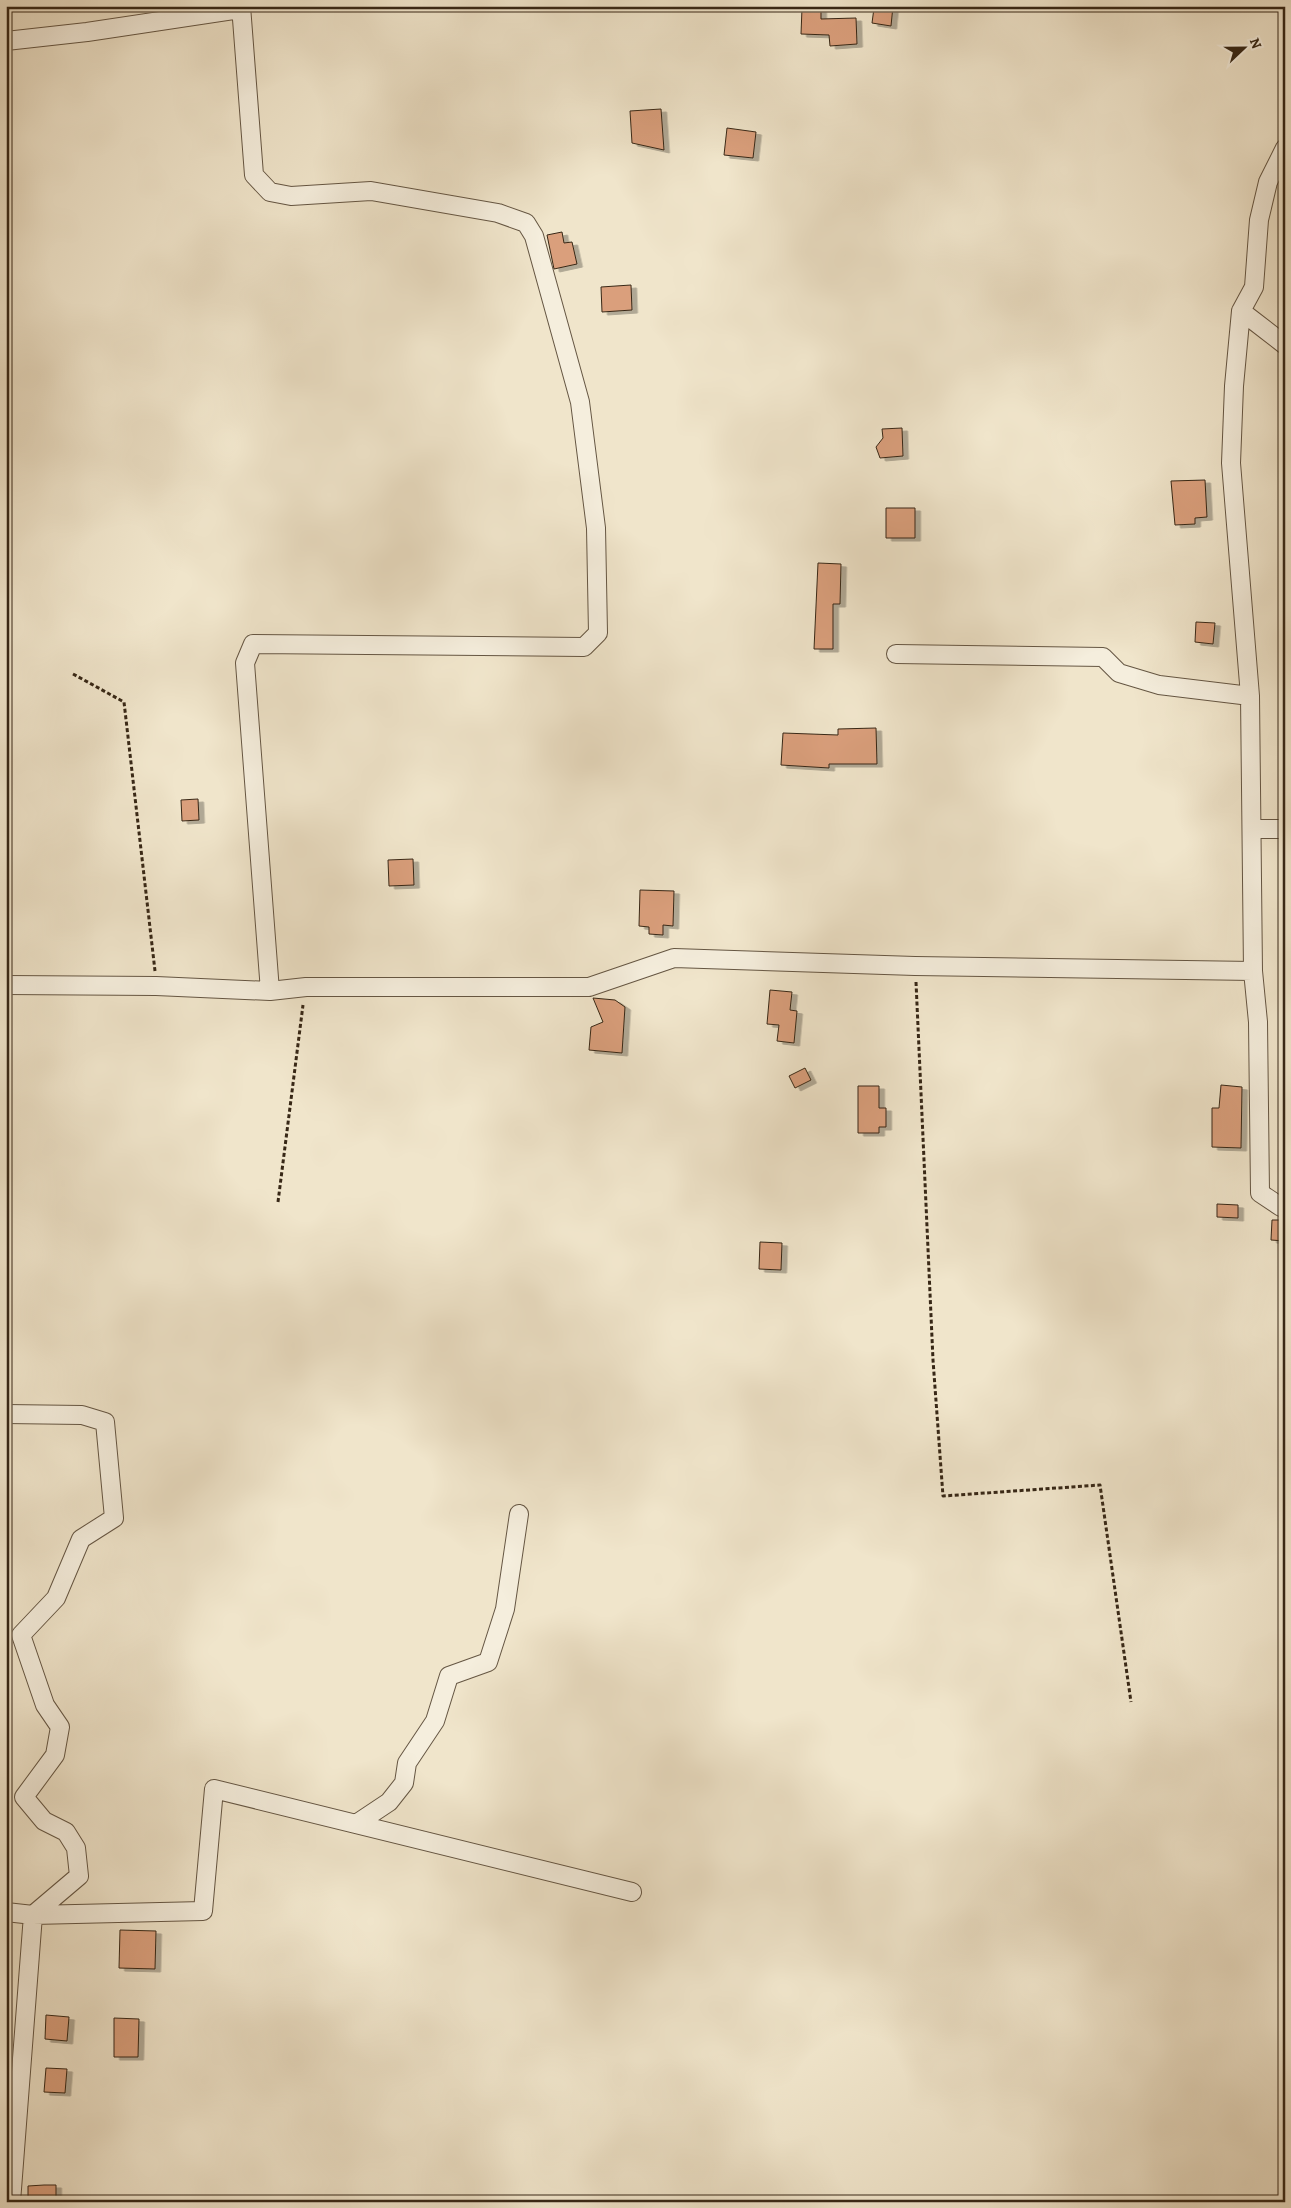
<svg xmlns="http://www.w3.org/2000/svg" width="1291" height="2208" font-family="Alegreya,serif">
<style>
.building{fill:#da9f7b;stroke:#372716;filter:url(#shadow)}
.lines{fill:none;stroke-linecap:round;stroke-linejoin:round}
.street-casing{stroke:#655643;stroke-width:20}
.path{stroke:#372716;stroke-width:3;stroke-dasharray:4 2.5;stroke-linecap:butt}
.street{stroke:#f5eedd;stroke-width:18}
</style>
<defs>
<filter id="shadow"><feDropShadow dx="5.5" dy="3" stdDeviation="0" flood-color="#0004"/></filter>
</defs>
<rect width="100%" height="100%" fill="#f0e5cb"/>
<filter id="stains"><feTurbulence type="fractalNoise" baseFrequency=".004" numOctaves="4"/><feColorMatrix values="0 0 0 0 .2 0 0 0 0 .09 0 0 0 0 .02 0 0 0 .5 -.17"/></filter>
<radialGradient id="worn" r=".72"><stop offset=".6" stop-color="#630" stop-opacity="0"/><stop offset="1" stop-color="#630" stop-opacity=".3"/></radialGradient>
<path class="building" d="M893 6 891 26 872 23 874 8Z
M802 8 821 9V19L856 18 857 44 830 46 829 35 801 34Z
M661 109 664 150 632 143 630 111Z
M727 128 756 132 753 158 724 155Z
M562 232 564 243 572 242 577 264 554 269 547 235Z
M631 285 632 310 602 312 601 287Z
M902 428 903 456 880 458 876 447 883 438 882 429Z
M1205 480 1207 517 1195 518V524L1175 525 1171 481Z
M886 508H915V538H886Z
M818 563 841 564 840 604H833V649H814Z
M1196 622 1215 623 1213 644 1195 642Z
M876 728 877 764H829V768L781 765 783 733 838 735V729Z
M198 799 199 820 182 821 181 800Z
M413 859 414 885 389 886 388 860Z
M640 890 674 891 673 926 663 925V935L649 934V927L639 926Z
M770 990 792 992 790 1010 797 1011 794 1043 777 1041 779 1025 767 1024Z
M593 998 615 1000 625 1007 622 1053 589 1050 591 1027 603 1022Z
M805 1068 811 1080 795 1088 789 1076Z
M1221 1085 1242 1087 1241 1148 1212 1147V1108H1219Z
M858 1086H879V1108H886V1127H879V1133H858Z
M1217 1204 1238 1205V1218L1217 1217Z
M1272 1220H1285V1241L1271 1240Z
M760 1242 782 1243 781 1270 759 1269Z
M120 1930 156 1931 155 1969 119 1968Z
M46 2015 69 2017 67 2041 45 2039Z
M114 2018 139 2019 138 2057H114Z
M46 2068 67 2069 65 2093 44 2092Z
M44 2185H56V2202H28V2186Z"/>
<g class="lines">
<g class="street-casing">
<path id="street" d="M241 6 254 175 270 192 291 196 371 191 498 213 526 223 534 236 580 402 596 528 598 633 584 647 253 644 245 663 270 991
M6 41 87 32 240 9
M1285 148 1268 182 1259 220 1254 287 1241 311 1285 345
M1241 311 1234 386 1231 463 1250 696 1253 971 1258 1022 1260 1193 1281 1207H1285
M896 654 1103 657 1119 673 1159 685 1250 696
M1253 829H1285
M6 985 156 986 270 991 306 987H589L674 958 915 966 1253 971
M6 1414 82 1415 105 1422 114 1518 81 1539 56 1598 21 1635 45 1705 60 1727 55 1755 24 1797 44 1821 66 1832 76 1848 79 1876 33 1915 11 2202
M356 1824 389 1802 404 1783 407 1763 435 1721 449 1676 488 1662 505 1609 519 1514
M6 1912 33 1915 203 1911 214 1789 632 1892"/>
</g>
<path class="path" d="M73 674 124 702 155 971
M916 982 933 1360 943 1496 1100 1485 1131 1702
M278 1202 303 1005"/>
<use href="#street" class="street"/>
</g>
<rect width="1291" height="2208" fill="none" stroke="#f0e5cb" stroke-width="25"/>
<rect x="8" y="8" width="1276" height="2193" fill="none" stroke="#372716" stroke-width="2.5"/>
<rect x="12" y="12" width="1266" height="2183" fill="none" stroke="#372716"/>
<g transform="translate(1244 48) rotate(68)" stroke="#f5eedd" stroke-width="4" paint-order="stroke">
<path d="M0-4L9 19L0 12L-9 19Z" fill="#372716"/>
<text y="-8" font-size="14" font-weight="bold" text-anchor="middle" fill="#372716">N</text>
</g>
<rect width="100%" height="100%" filter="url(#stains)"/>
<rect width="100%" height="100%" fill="url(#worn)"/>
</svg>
